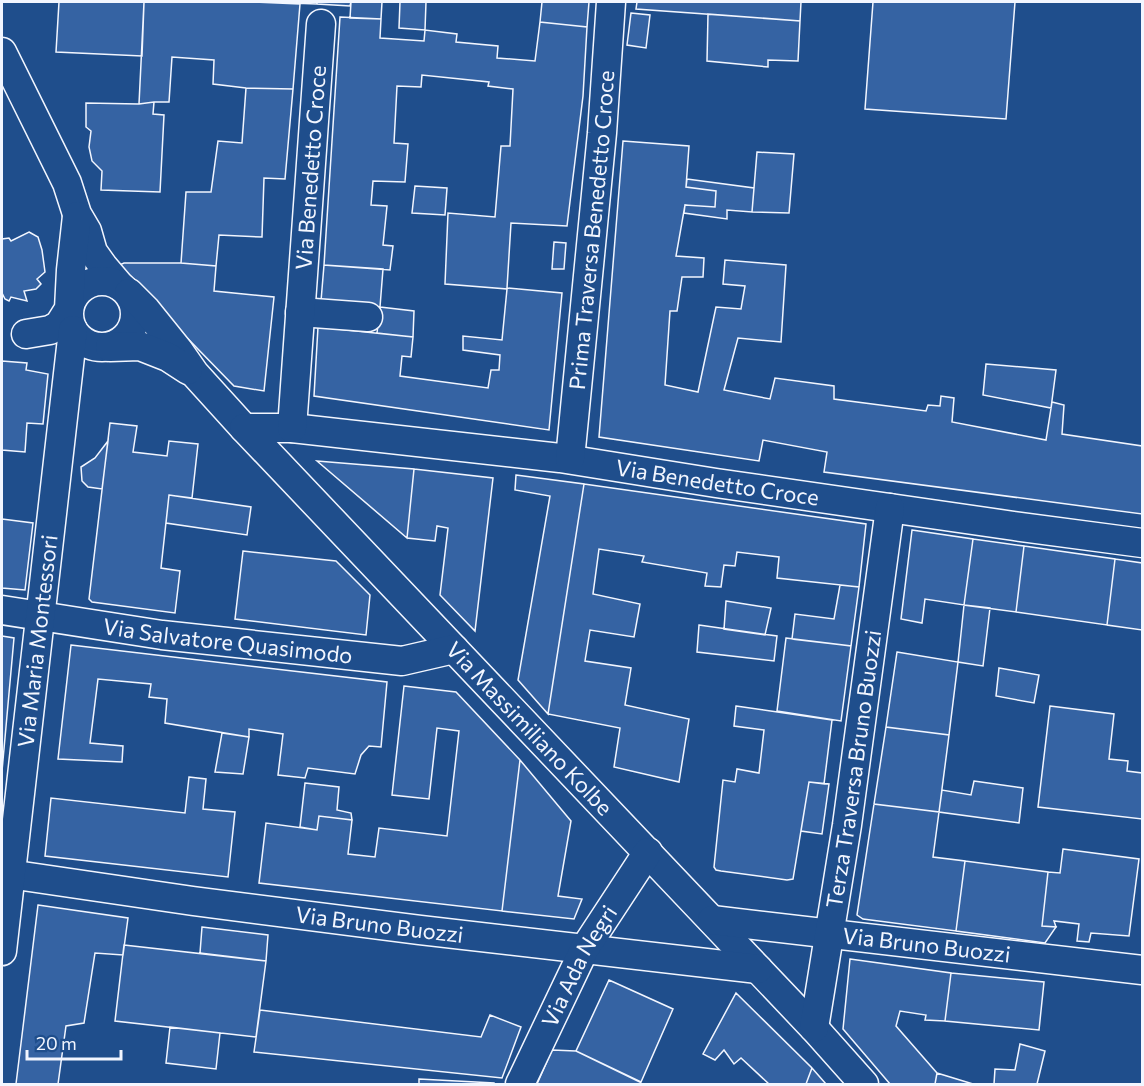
<svg xmlns="http://www.w3.org/2000/svg" width="1144" height="1086" font-family="Commissioner,sans-serif">
<style>
.building{fill:#3563a3;stroke:#f2f6ff;stroke-width:1.5}
.lines{fill:none;stroke-linecap:round;stroke-linejoin:round}
.minor-casing{stroke:#f2f6ff;stroke-width:31}
.minor{stroke:#1f4e8c;stroke-width:28}
.labels{text-anchor:middle;stroke-width:4.5;stroke-linejoin:round;paint-order:stroke}
.street-label{font-size:22px;fill:#f2f6ff;stroke:#1f4e8c}
</style>
<rect width="100%" height="100%" fill="#1f4e8c"/>
<path class="building" d="M59 2H144L142 56 56 52Z
M144 2H254L300 4 293 89 246 88 213 84 214 60 172 57 169 102H154L139 104Z
M262 2H317V4Z
M317 2H351L350 6 317 4Z
M351 2H382L381 19 350 18Z
M400 2H426L425 30 399 28Z
M537 2H589L587 27 540 22 542 2Z
M637 2H801L800 21 636 9Z
M873 2H1015L1006 119 865 109Z
M631 13 650 15 646 48 627 45Z
M708 14 800 21 798 61 768 60V67L707 61Z
M340 17 381 19 380 38 424 41 425 30 457 34 456 42 498 46 497 58 535 61 540 22 587 27 583 96 567 226 511 223 507 288 562 293 549 430 314 396 318 327 413 337 411 357 402 356 400 376 488 388 491 370H499L500 355 463 350V336L502 340 507 289 445 284 448 213 495 217 501 146H510L513 89 488 86 489 82 422 75 421 87 397 86 394 143 408 144 405 182 373 181 371 205 387 206 383 245 393 246 390 270 324 265Z
M246 88 293 89 285 179 264 178 262 237 219 235 216 266 181 263 186 192H211L218 141 242 143Z
M154 102 153 114 164 115 160 192 101 190 102 171 92 161 89 147 91 131 86 127V103L139 104Z
M623 141 689 146 686 187 716 191 715 207 685 205 676 256 704 258 703 277H682L677 311H670L665 385 698 392 716 307 741 309 745 286 723 284 725 260 786 265 781 342 738 338 724 390 770 399 775 378 834 386V399L926 411 928 405 940 406 941 396 954 398 952 422 1046 440 1052 402 1064 405 1062 434 1142 446V514L824 472 827 452 763 440 759 461 599 437Z
M757 152 794 154 789 213 752 212Z
M687 179 754 188 752 212 727 210V219L684 213 685 205 715 207 716 191 686 187Z
M415 186 447 188 445 215 412 213Z
M29 232 38 237 42 250 45 272 37 279 41 284 36 289 24 291 27 301 11 297 9 301 5 299 2 293V239L9 238 11 241Z
M554 242 566 243 564 269H552Z
M124 263H181L216 266 214 291 274 297 264 391 234 386 117 266Z
M324 265 383 269 380 307 321 301Z
M380 307 414 311 413 337 377 333Z
M2 361 27 363 26 370 48 374 43 424 27 423 25 452 2 450Z
M986 364 1056 370 1051 408 983 395Z
M110 423 137 426 133 452 167 456 169 441 198 444 192 498 169 495 161 568 180 571 175 613 92 602 89 599Z
M108 441 102 489 88 487 82 481 81 467 95 458Z
M317 461 414 469 407 538Z
M414 469 493 478 475 631 440 595 448 528 437 526 435 541 407 538Z
M516 475 584 484 548 714 518 680 550 496 515 490Z
M584 484 866 524 859 587 777 578 779 557 737 552 735 566 724 565 721 587 705 586 707 573 642 562 644 556 599 549 593 594 640 604 634 637 590 630 585 661 631 668 625 705 689 719 679 782 614 767 620 728 548 714Z
M169 495 251 507 247 535 166 523Z
M2 519 33 523 25 590 2 588Z
M912 530 973 539 964 605 925 599 922 623 901 619Z
M973 539 1024 546 1016 612 964 605Z
M1024 546 1115 559 1107 625 1016 612Z
M243 551 336 561 370 595 366 635 235 619Z
M1115 559 1142 563V630L1107 625Z
M840 585 859 587 851 646 792 639 795 614 834 619Z
M726 601 771 608 765 635 724 629Z
M964 605 990 608 983 666 958 662Z
M699 625 777 636 774 661 697 652Z
M2 636 14 638 2 771Z
M786 638 851 646 841 721 777 711Z
M71 645 387 682 381 747 369 746 361 755 355 774 308 768 305 778 278 775 283 734 249 729V737L165 723 167 699 149 697 151 684 98 679 90 743 123 746 122 762 58 759Z
M897 652 958 662 949 735 886 727Z
M999 668 1039 675 1034 703 996 696Z
M404 686 456 692 520 760 502 911 259 883 266 823 317 830 319 816 352 820 348 854 375 857 379 828 447 836 459 731 437 728 429 799 392 795Z
M736 706 832 720 824 784 809 782 793 879 787 880 721 871 716 870 714 867 723 780 735 782 737 769 759 773 764 730 734 726Z
M1050 706 1114 714 1109 759 1128 761 1127 771 1142 773V819L1038 807Z
M886 727 949 735 939 812 874 804Z
M222 733 249 737 243 774 215 772Z
M520 760 571 821 558 896 582 899 574 919 502 911Z
M189 777 206 779 203 809 235 812 228 877 45 856 51 798 185 813Z
M974 781 1023 788 1019 823 939 812 942 790 971 795Z
M809 782 829 784 822 834 801 831Z
M305 783 339 787 337 810 351 813 352 820 319 816 317 830 300 827Z
M874 804 939 812 933 857 965 861 956 931 863 919 857 915Z
M1063 849 1139 859 1129 936 1091 933 1089 942 1077 941 1079 924 1054 921 1056 927 1042 926 1048 872 1060 873Z
M965 861 1048 872 1042 926 1056 927 1045 943 956 931Z
M38 905 128 918 123 955 95 953 84 1023 66 1026 58 1084H16Z
M202 927 268 935 266 961 200 953Z
M124 945 266 961 256 1037 115 1021Z
M850 959 951 973 945 1021 925 1020 926 1015 900 1011 896 1026 937 1073 935 1084H890L843 1029Z
M951 973 1044 982 1039 1030 945 1021Z
M609 980 673 1009 641 1082 576 1051Z
M736 993 812 1068 806 1084H769L741 1058 734 1064 724 1050 715 1060 703 1054Z
M260 1010 481 1037 490 1015 521 1027 502 1078 254 1052Z
M170 1027 220 1033 216 1069 166 1063Z
M1020 1044 1045 1051 1037 1084H994L995 1069 1015 1070Z
M552 1050 576 1051 644 1084H537Z
M812 1068 826 1084H806Z
M937 1073 973 1084H935Z
M419 1079 494 1083V1084H419Z"/>
<g class="lines">
<g class="minor-casing">
<g id="minor">
<path d="M2 52 67 183 77 214 87 231 93 252 103 266 120 286"/>
<circle cx="102" cy="314" r="33"/>
<path id="s1" d="M129 293 146 310 179 351 195 374 244 428 814 1028 864 1084"/>
<path d="M300 312 368 317"/>
<path d="M26 334 50 330 59 325 69 309 71 270 77 216"/>
<path d="M110 347 140 346 168 357 188 370"/>
<path id="s2" d="M244 428H292L560 458 716 483 1014 526 1142 543"/>
<path id="s3" d="M292 428 321 24"/>
<path id="s4" d="M570 459 602 133 611 2"/>
<path id="s5" d="M2 610 162 635 402 661 454 649"/>
<path id="s6" d="M2 873 193 901 420 930 758 969"/>
<path id="s7" d="M712 920 1142 970"/>
<path id="s8" d="M2 951 73 330"/>
<path id="s9" d="M814 1028 847 825 890 508"/>
<path id="s10" d="M520 1084 585 948 648 852"/>
</g>
</g>
<use href="#minor" class="minor"/>
</g>
<g class="labels">
<g class="street-label">
<text dy="8" stroke="none"><textPath href="#s3" startOffset="261">Via Benedetto Croce</textPath></text>
<text dy="8" stroke="none"><textPath href="#s4" startOffset="230">Prima Traversa Benedetto Croce</textPath></text>
<text dy="8" stroke="none"><textPath href="#s2" startOffset="477">Via Benedetto Croce</textPath></text>
<text dy="8" stroke="none"><textPath href="#s8" startOffset="312">Via Maria Montessori</textPath></text>
<text dy="8" stroke="none"><textPath href="#s5" startOffset="228">Via Salvatore Quasimodo</textPath></text>
<text dy="8" stroke="none"><textPath href="#s1" startOffset="592">Via Massimiliano Kolbe</textPath></text>
<text dy="8" stroke="none"><textPath href="#s9" startOffset="262">Terza Traversa Bruno Buozzi</textPath></text>
<text dy="8" stroke="none"><textPath href="#s6" startOffset="381">Via Bruno Buozzi</textPath></text>
<text dy="8" stroke="none"><textPath href="#s7" startOffset="216">Via Bruno Buozzi</textPath></text>
<text dy="8" stroke="none"><textPath href="#s10" startOffset="132">Via Ada Negri</textPath></text>
</g>
</g>
<rect width="1144" height="1086" fill="none" stroke="#f2f6ff" stroke-width="6"/>
<path d="M27 1050v9h94v-9" fill="none" stroke="#f2f6ff" stroke-width="3"/>
<text x="36" y="1050" font-size="18" fill="#f2f6ff" stroke="#1f4e8c" stroke-width="4.5" paint-order="stroke">20 m</text>
</svg>
